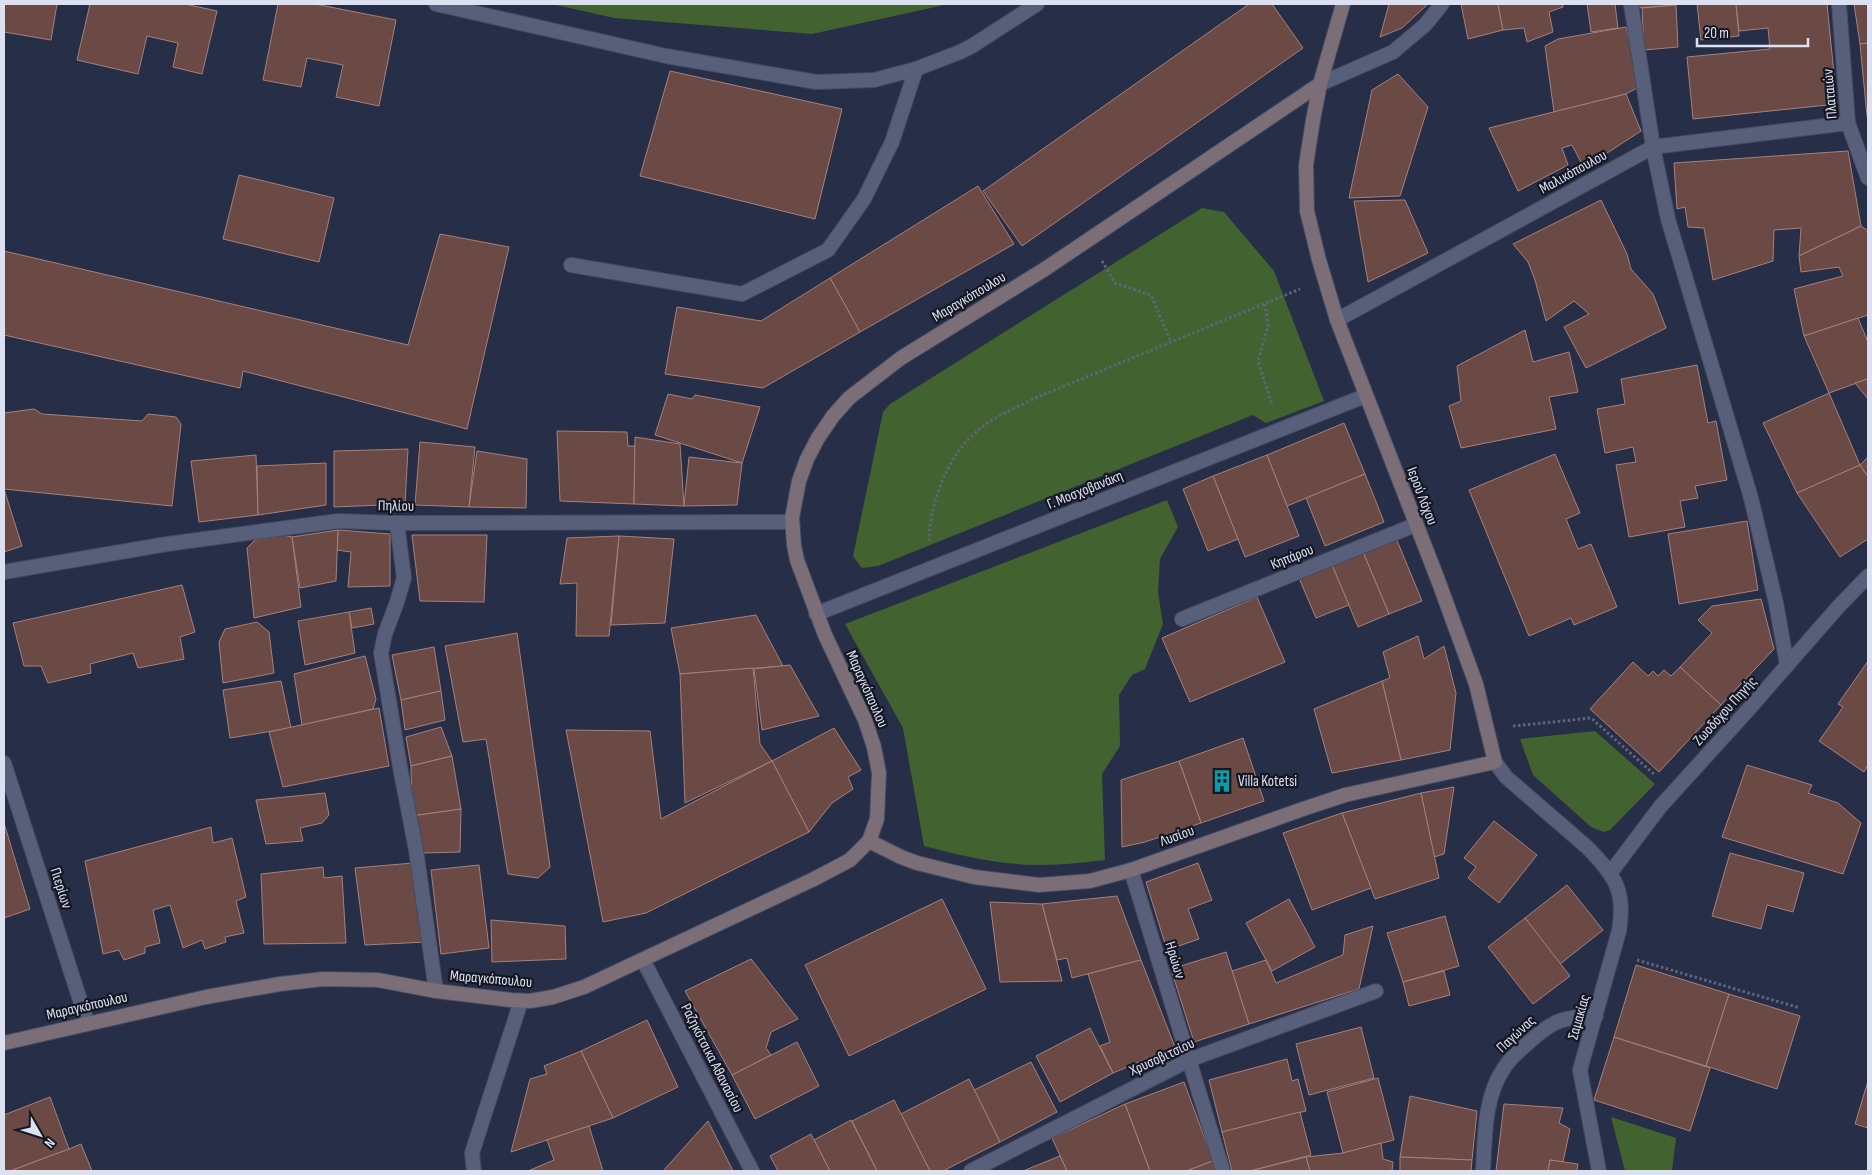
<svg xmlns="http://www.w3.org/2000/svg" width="1872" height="1175" font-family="'Sofia Sans Condensed',sans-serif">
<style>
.green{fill:#42622f}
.building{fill:#6b4944;stroke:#a6817b}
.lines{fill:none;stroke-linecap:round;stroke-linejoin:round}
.service-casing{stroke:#454a60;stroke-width:16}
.minor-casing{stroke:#454a60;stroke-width:16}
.secondary-casing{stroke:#454a60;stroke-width:16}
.path{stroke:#5f657b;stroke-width:3;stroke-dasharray:2.5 2.5;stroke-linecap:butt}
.service{stroke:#575f7b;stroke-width:14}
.minor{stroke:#575f7b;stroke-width:14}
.secondary{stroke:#7b6e76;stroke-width:14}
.labels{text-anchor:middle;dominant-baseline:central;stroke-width:4.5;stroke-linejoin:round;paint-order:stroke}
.street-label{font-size:15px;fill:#dce1f1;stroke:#141722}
.poi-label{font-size:15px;fill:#dce1f1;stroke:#141722;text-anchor:start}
</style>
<rect width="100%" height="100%" fill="#272e47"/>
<g class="green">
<path d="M552,4h397l-137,30 -198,-16z"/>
<path d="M1202,208l22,4 50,59 50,130 -58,22 -13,-8 -375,151 -16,2 -9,-12 30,-144 7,-8z"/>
<path d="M1167,500l11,27 -18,32 -2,33 5,32 -18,45 -13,6 -13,20 1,51 -18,28 3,86c-23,3 -47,5 -70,5 -38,-1 -74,-9 -111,-19l-21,-118 -58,-104z"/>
<path d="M1595,731l60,53 -45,46 -6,2 -13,-5 -58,-52 -13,-36z"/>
<path d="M1611,1117l65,21 -4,33h-47z"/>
</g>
<g class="building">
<path d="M4,4h53l-6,36 -47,-8z"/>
<path d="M90,4h95l32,7 -15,63 -29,-7 5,-24 -31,-7 -9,38 -61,-14z"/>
<path d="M278,4h37l81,16 -17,86 -43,-9 7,-32 -36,-7 -6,29 -38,-7z"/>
<path d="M1249,4h23l31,44 -281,198 -39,-55z"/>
<path d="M1389,4h39l-26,24 -22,9z"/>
<path d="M1461,4h37l5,26 -35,9z"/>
<path d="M1498,4h64l1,3 -14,5 4,20 -26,10 -3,-14 -21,2z"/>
<path d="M1587,4h28l3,24 -27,4z"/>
<path d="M1637,4h39v1l-39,3z"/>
<path d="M1697,4h39l3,32 -38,4z"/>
<path d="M1736,4h91l10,100 -144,15 -6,-62 83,-8 -2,-21 -29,3z"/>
<path d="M1854,4h14v39l-8,1z"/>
<path d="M1676,5l2,42 -34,3 -2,-42z"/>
<path d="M1626,27l15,59 -15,8 -72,18 -9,-66 13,-7z"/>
<path d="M1868,43v73h-1l-7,-72z"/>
<path d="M670,71l172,38 -27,110 -175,-43z"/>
<path d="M1398,74l30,33 -28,89 -51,2 23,-108z"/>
<path d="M1626,94l15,37 -57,37 -12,-23 -10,3 6,17 -50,26 -29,-63z"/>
<path d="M1848,151l13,75 -62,30 2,-28 -27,2 -1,31 -60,19 -9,-52 -16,-1 -3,-20 -8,2 -3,-46z"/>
<path d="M239,175l95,23 -15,64 -96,-23z"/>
<path d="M978,186l36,58 -154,88 -30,-54z"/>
<path d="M1405,200l23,53 -60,29 -14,-81z"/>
<path d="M1601,200l26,54 4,15 22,25 13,34 -80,40 -22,-41 25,-13 -15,-13 -28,20 -11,-41 -7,-18 -15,-18z"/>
<path d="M1861,226l7,5v84l-64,21 -10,-47 49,-13 -4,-9 -38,5 -2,-16z"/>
<path d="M440,234l69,13 -42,182 -224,-58 -3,17 -236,-53v-84l404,94z"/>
<path d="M830,278l30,54 -97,56 -98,-14 12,-67 84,14z"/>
<path d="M1858,318l10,24v37l-39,14 -25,-57z"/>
<path d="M1525,330l8,32 36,-10 9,40 -29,5 7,32 -95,19 -12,-42 12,-5 -4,-35z"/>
<path d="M1697,365l11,58 8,-2 11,59 -32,6 3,12 -18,3 5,26 -56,10 -13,-72 20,-3 -3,-15 -28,6 -8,-44 28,-5 -4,-25z"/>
<path d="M1868,379v20l-13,-16z"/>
<path d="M1829,393l31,72 -63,28 -34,-70z"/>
<path d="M668,394l24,5 3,-4 65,12 -18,56 -87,-28z"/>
<path d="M34,409l8,5 100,7 6,-7 28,3 5,7 -9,82 -168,-17v-76z"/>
<path d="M1344,423l21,51 -78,32 -20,-51z"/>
<path d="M557,431l70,1 1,14h7l-1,58 -74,-3z"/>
<path d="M635,437l45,7 4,62 -50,-2z"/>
<path d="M420,442l55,5 -6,60 -54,-2z"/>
<path d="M408,449l-3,55 -71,3v-56z"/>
<path d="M477,451l50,8 -1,49 -57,-1z"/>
<path d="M1555,454l25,59 -14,6 12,30 13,-5 26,63 -43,18 -3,-7 -42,18 -60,-146z"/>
<path d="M256,455l2,60 -59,7 -8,-61z"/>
<path d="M1267,455l32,81 -54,21 -32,-81z"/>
<path d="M689,457l53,6 -5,42 -53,1z"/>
<path d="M1868,457v20l-8,-12z"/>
<path d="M326,463v42l-68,10 -1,-49z"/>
<path d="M1860,465l8,12v62l-28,18 -43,-64z"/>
<path d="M1365,474l19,48 -59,24 -19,-48z"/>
<path d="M1213,476l25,63 -30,12 -25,-62z"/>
<path d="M4,489l18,57 -18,6z"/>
<path d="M1747,521l11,69 -79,14 -11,-70z"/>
<path d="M338,530l52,4v52l-42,1 3,-35 -14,-2z"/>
<path d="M338,530l-2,51 -36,7 -8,-51z"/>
<path d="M283,535l9,2 9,70 -47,11 -7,-70 8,-8z"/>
<path d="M412,535h75l-3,67 -64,-1z"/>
<path d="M619,536l55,3 -9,84 -54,2z"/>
<path d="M619,536l-10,100h-33l1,-53 -17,1 7,-46z"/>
<path d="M1396,538l26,63 -33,13 -26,-62z"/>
<path d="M1363,552l26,62 -31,13 -26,-62z"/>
<path d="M1332,565l17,40 -33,13 -17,-40z"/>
<path d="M182,585l13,47 -15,5 4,22 -46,9 -5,-15 -43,11 1,9 -43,10 -7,-17h-17l-11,-43z"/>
<path d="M1257,597l28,65 -95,40 -28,-64z"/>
<path d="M1761,599l13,50 -53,56 -41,-38 32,-34 -14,-13 14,-14z"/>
<path d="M371,608l3,16 -22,4 -3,-16z"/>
<path d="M349,612l6,41 -50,12 -7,-44z"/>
<path d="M756,615l27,51 -103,8 -9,-46z"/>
<path d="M257,622l12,10 5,41 -51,10 -4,-41 6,-13z"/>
<path d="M517,633l33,234 -12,11 -30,-4 -22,-135 -23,3 -18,-96z"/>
<path d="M1418,636l6,23 20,-13 12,47 -6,57 -49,10 -19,-79 8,-3 -7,-26z"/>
<path d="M434,647l7,44 -40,9 -9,-45z"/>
<path d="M365,656l11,43 -3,10 -71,16 -8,-51z"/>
<path d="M1868,661v104l-4,7 -45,-31 24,-34 -5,-3z"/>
<path d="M1633,662l15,14 5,-5 5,5 6,-6 7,6 9,-9 41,38 -62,67 -69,-63z"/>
<path d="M790,665l29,51 -57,14 -8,-61z"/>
<path d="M753,668l7,76 12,17 -87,42 -5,-129z"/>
<path d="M281,681l10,47 -61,10 -7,-48z"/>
<path d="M1382,681l19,79 -69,13 -18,-64z"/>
<path d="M441,691l4,29 -40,10 -4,-30z"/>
<path d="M379,708l10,58 -106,21 -14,-55z"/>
<path d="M441,727l11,29 -41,10 -5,-29z"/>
<path d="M834,728l27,42 -13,7 5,12 -21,14 -23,29 -37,-71z"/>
<path d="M566,730l84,1 11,88 111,-58 37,71 -163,81 -43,9z"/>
<path d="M1243,738l21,63 -63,22 -22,-62z"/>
<path d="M452,756l9,53 -49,7 -1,-50z"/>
<path d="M1179,761l22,62 -56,19 -23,5 -1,-67z"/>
<path d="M1747,765l65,20 -4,8 30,10 23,20 -18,51 -121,-37z"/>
<path d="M1454,787l-10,67 -10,3 -13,-64z"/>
<path d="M325,793l4,22 -7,8 -22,5 3,13 -37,3 -10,-44z"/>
<path d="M1421,793l18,85 -64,21 -33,-86z"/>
<path d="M461,809l-1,43 -36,1 -12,-37z"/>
<path d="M1342,813l29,75 -59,22 -29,-77z"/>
<path d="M1494,821l43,34 -38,48 -31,-25 8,-11 -12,-9z"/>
<path d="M4,823l26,86 -26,9z"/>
<path d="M211,827l2,16 19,-5 14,59 -10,4 8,32 -19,4 1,5 -21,7 -3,-9 -19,8 -13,-43 -17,5 7,33 -15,4v6l-21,7 -5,-10 -16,4 -18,-93z"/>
<path d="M1730,853l74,20 -11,39 -26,-7 -6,24 -49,-13z"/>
<path d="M413,863l13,79 -61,3 -10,-77z"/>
<path d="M1198,863l14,37 -24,9 11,30 -32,11 -21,-68z"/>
<path d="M479,865l10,83 -48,6 -10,-84z"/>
<path d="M323,867l1,11 18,-2 4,67 -82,1 -3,-70z"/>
<path d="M1567,885l36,45 -43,34 -35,-46z"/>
<path d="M1117,896l24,64 -69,18 -5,-20 -10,2 -15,-56z"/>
<path d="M942,899l44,90 -137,67 -44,-91z"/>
<path d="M1289,899l26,48 -43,24 -26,-48z"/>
<path d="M990,902l52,2 20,77 -62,1z"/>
<path d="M1445,916l14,50 -56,16 -16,-49z"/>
<path d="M1525,918l45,58 -37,28 -45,-57z"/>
<path d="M491,920l74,6 1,33 -74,3z"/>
<path d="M1373,926l-14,63 -110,35 -17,-53 34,-11 10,23 67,-28 2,-20z"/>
<path d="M1226,952l23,72 -55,18 -23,-73z"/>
<path d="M751,959l47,60 -27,13 -5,16 5,7 -39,20 -47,-84z"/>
<path d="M1141,960l34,87 -62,26 -13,-27 10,-4 -22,-68z"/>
<path d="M1636,965l93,29 -23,72 -92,-29z"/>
<path d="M1444,971l6,24 -41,11 -6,-24z"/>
<path d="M1729,994l71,22 -23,73 -71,-23z"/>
<path d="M647,1020l31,67 -65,31 -32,-67z"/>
<path d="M1361,1027l13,51 -65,17 -13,-51z"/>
<path d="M1090,1028l23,45 -53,29 -24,-46z"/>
<path d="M1614,1037l96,31 -20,63 -96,-31z"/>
<path d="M797,1042l22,44 -64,33 -23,-44z"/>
<path d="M581,1051l32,67 -102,34 19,-73 17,-5 -3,-8z"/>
<path d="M1287,1059l5,22 6,-2 8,32 -84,21 -13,-52z"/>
<path d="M1031,1062l26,50 -57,30 -26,-52z"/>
<path d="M1378,1078l16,62 -51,13 -16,-61z"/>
<path d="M969,1079l31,63 -57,29h-13l-29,-57z"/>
<path d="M1868,1081v47l-13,-4z"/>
<path d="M1184,1082l29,79 -27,10h-36l-25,-67z"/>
<path d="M1410,1096l67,15 -5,49 -72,-3z"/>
<path d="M50,1097l19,52 -59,22h-6v-56z"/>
<path d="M894,1100l36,71h-53l-25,-50z"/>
<path d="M1125,1104l25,67h-83l-15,-33z"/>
<path d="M1504,1104l59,4 -4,15 11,6 -7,33 -13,-2 -2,11h-52z"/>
<path d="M1300,1112l11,43 -61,16h-18l-10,-39z"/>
<path d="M851,1120l26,51h-47l-16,-31z"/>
<path d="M708,1121l25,50h-70z"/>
<path d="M589,1126l14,45h-75l26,-11 -7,-20z"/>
<path d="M811,1134l19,37h-52l-8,-15z"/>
<path d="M1381,1143l2,16 10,3 -1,9h-82l-4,-14 37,-4z"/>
<path d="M81,1144l11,27h-82l59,-22z"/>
<path d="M1060,1156l7,15h-44z"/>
<path d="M1306,1157l4,14h-60z"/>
<path d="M1400,1157l72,3 -1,11h-71z"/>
<path d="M1550,1160l28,4 -1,7h-29z"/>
<path d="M1213,1161l2,10h-29z"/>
</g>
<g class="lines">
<defs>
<g id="service">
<path d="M436,4l230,52 150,26 58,-2 42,-11 44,-17 12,-6 65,-42"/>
<path d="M571,265l171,29 86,-44 36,-51 28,-57 24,-73"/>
</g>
<g id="minor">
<path d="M1631,4l22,143 15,72 83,279 25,105 11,62"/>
<path d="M1839,4l9,119 20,55"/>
<path d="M1320,84l73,-32 32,-27 17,-21"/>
<path d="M1337,320l316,-173 195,-24"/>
<path d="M397,523l7,55 -7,24 -12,32 -4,19 19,114 16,83 20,141"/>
<path d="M4,572l163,-28 171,-23 59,2 395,-1"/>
<path d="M816,614l549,-218"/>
<path d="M1182,619l233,-94"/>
<path d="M1495,762l11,15 82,71c27,28 38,43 31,83l-39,139 19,101"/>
<path d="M4,763l83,259"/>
<path d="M1131,870l92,301"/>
<path d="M1611,872l49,-65 88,-97 91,-104 29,-30"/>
<path d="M643,960l109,211"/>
<path d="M474,1171l-2,-18 49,-152"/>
<path d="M971,1171l218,-111 187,-69"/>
<path d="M1483,1171c2,-34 1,-74 21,-103 6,-10 15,-17 24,-25 25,-23 35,-26 68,-27"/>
</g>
<g id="secondary">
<path d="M869,841l32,16 16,6 57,14 65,8 51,-4 41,-11 172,-61 42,-14 150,-33 -19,-78 -38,-104 -101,-260 -18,-60 -12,-49 -1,-46 7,-45 7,-36 23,-80"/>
<path d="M4,1043l202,-46 74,-13 43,-5 55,1 58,11 75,9 19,1 23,-4 31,-10 230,-108 36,-19 19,-19 8,-22 2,-46 -5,-26 -9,-27 -40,-85 -28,-75 -3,-15 -2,-27 7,-37 8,-22 11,-21 15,-22 16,-18 52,-40 144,-89 275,-185"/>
</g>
</defs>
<use href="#service" class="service-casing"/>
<use href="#minor" class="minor-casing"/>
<use href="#secondary" class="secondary-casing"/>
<g class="path">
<path d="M1102,261l13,22 36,12 20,47"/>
<path d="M1265,304l3,22 -10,35 14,43"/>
<path d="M929,541c1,-37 17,-82 45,-107 16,-16 45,-28 66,-38l260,-107"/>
<path d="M1513,726l78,-8 64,57"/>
<path d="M1637,960l163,48"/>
</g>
<use href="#service" class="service"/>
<use href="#minor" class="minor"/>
<use href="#secondary" class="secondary"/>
</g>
<defs>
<symbol id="building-bare" viewBox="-9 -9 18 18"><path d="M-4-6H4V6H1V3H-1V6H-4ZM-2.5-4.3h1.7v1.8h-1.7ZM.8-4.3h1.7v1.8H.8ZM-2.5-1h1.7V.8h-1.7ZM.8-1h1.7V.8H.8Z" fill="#0f9aa8" stroke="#141722" stroke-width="2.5" paint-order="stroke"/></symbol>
</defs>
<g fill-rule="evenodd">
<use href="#building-bare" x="1206" y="765" width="32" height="32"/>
</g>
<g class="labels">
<g class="street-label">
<text transform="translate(1830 94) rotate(-95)">Πλαταιών</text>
<text transform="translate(1573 172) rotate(-29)">Μαλικόπουλου</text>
<text transform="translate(969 297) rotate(-31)">Μαραγκόπουλου</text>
<text transform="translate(1085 490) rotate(-22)">Γ. Μοσχοβανάκη</text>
<text transform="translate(1422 496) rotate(69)">Ιερού Λόχου</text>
<text transform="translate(396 506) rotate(1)">Πηλίου</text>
<text transform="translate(1292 557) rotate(-22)">Κηπάρου</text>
<text transform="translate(867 689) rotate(66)">Μαραγκόπουλου</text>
<text transform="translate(1725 711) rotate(-48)">Ζωοδόχου Πηγής</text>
<text transform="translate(1177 836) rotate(-20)">Λυσίου</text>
<text transform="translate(61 888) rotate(72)">Πιερίων</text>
<text transform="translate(1175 960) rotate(73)">Ηρώων</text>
<text transform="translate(491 979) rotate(5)">Μαραγκόπουλου</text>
<text transform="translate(87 1006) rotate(-13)">Μαραγκόπουλου</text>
<text transform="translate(1579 1017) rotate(-74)">Σαμακίας</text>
<text transform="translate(1516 1034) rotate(-43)">Παγώνας</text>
<text transform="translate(1162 1057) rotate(-25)">Χρυσοβιτσίου</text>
<text transform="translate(712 1058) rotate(63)">Ραζηκότσικα Αθανασίου</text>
</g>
<g class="poi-label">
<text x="1238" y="781">Villa Kotetsi</text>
</g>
</g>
<rect width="1872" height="1175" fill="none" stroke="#dce1f1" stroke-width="10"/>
<g transform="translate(40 1135) rotate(129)" stroke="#141722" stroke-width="4" paint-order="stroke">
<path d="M0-4L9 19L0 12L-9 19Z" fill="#dce1f1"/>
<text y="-8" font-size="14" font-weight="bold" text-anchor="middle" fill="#dce1f1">N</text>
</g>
<path d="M1697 38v8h111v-8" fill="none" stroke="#dce1f1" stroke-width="2.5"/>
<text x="1704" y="38" font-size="15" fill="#dce1f1" stroke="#141722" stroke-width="4" paint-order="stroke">20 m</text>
</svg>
